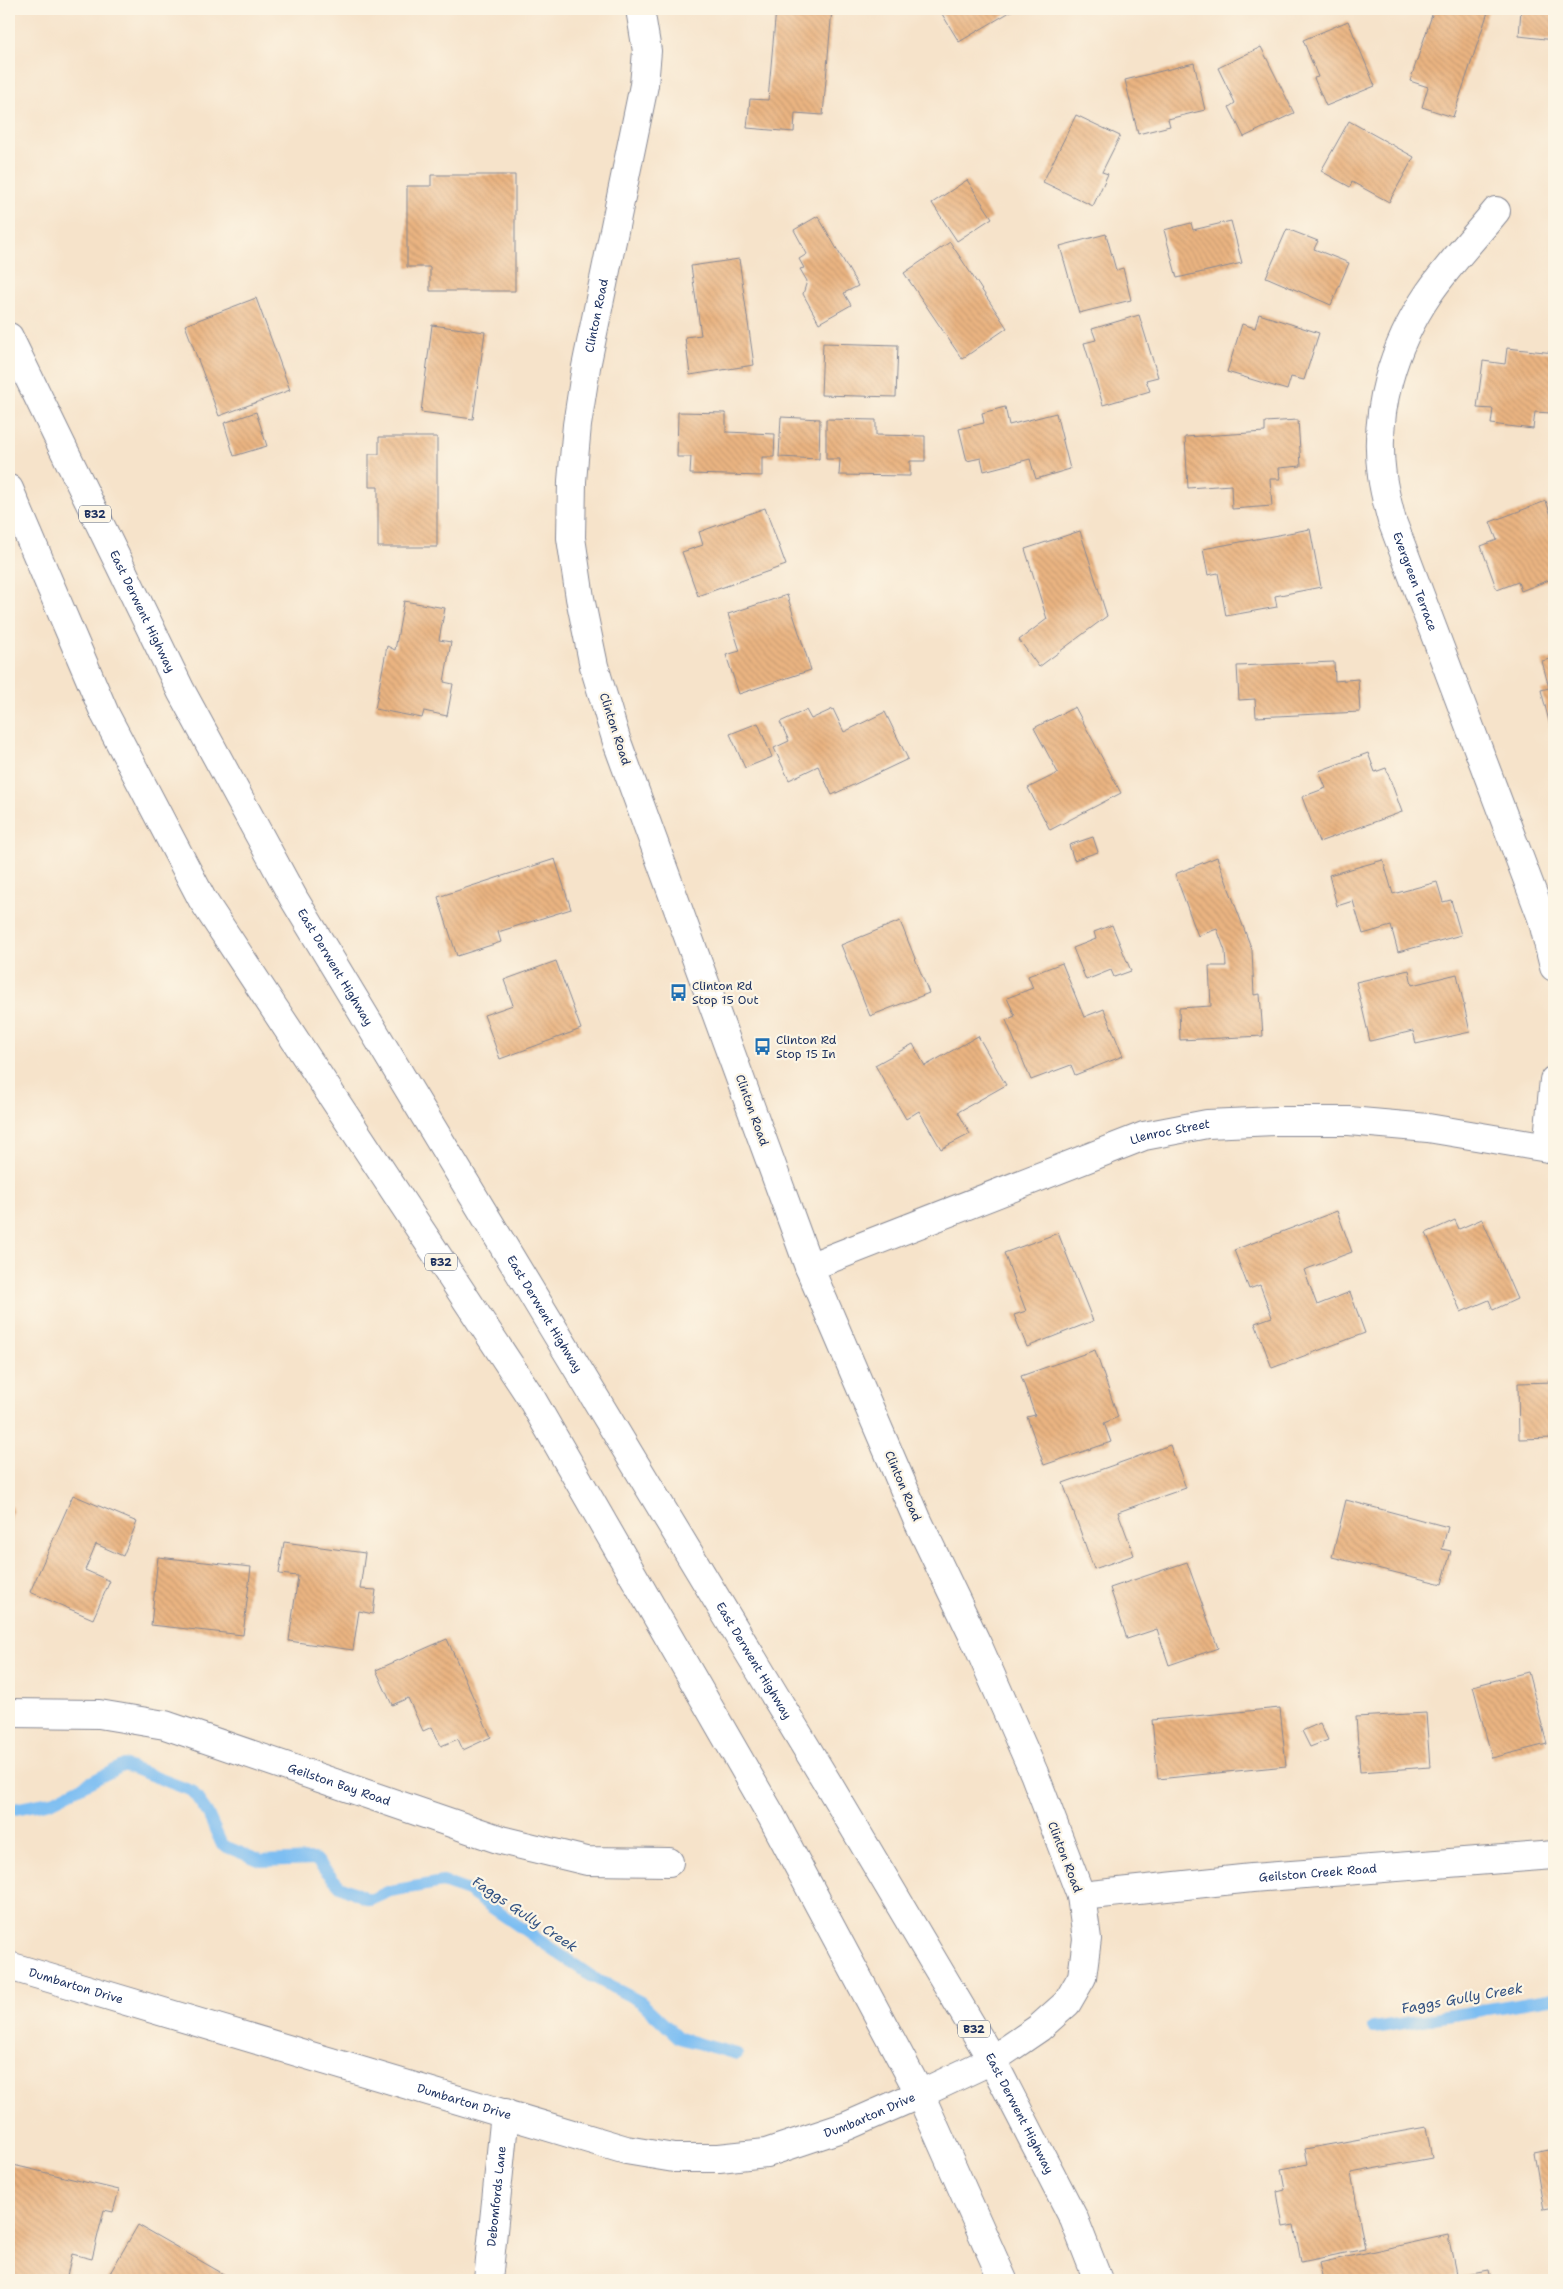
<svg xmlns="http://www.w3.org/2000/svg" width="1563" height="2289" font-family="'Shantell Sans',sans-serif">
<style>
.lines{fill:none;stroke-linecap:round;stroke-linejoin:round}
.stream{stroke:#7dbef2;stroke-width:12}
.building{fill:url(#building-back-hatch)}
.minor-casing{stroke:#888994;stroke-width:30}
.major-casing{stroke:#888994;stroke-width:30}
.minor{stroke:#fff;stroke-width:28}
.major{stroke:#fff;stroke-width:28}
.labels{text-anchor:middle;dominant-baseline:central;stroke-width:4.5;stroke-linejoin:round;paint-order:stroke}
.shield{fill:#fcf5e5;stroke:#5e6a86;stroke-width:1}
.shield-label{font-size:11px;font-weight:bold;fill:#1b2f5e}
.street-label{font-size:12px;fill:#1b2f5e;stroke:#fcf5e5}
.poi-label{font-size:12px;fill:#1b2f5e;stroke:#fcf5e5;text-anchor:start}
.water-label{font-size:14px;font-style:italic;fill:#345383;stroke:#fcf5e5}
</style>
<defs>
<pattern id="building-back-hatch" width="6" height="6" patternUnits="userSpaceOnUse" patternTransform="scale(1.25)"><rect width="6" height="6" fill="#eab481"/><path d="M-1 5l2 2M0 0l6 6M5-1l2 2" fill="none" stroke="#c89b72"/></pattern>
</defs>
<rect width="100%" height="100%" fill="#fcf5e5"/>
<filter id="ink" filterUnits="userSpaceOnUse"><feTurbulence type="fractalNoise" baseFrequency=".02" numOctaves="2"/><feDisplacementMap in="SourceGraphic" scale="10" xChannelSelector="R" yChannelSelector="G"/><feConvolveMatrix kernelMatrix="1 2 1 2 8 2 1 2 1" color-interpolation-filters="sRGB"/></filter>
<filter id="wash" filterUnits="userSpaceOnUse"><feTurbulence type="fractalNoise" baseFrequency=".0096" numOctaves="4" result="noise"/><feDisplacementMap in="SourceGraphic" scale="20" xChannelSelector="R" yChannelSelector="G"/><feGaussianBlur stdDeviation="1.12" result="paint"/><feColorMatrix in="noise" values="0 0 0 0 0 0 0 0 0 0 0 0 0 0 0 0 0 1.4 0 .05"/><feComposite in="paint" operator="in"/></filter>
<g filter="url(#wash)">
<rect width="100%" height="100%" fill="#f6e3ca"/>
<g class="lines">
<g class="stream">
<path d="M9,1810l42,-8 73,-37 68,26 15,21 15,33 39,16 54,-2 25,27 30,14 20,-9 53,-9 25,9 123,85 50,26 38,36 58,16"/>
<path d="M1374,2028l180,-30"/>
</g>
</g>
<g id="blocks">
<g class="building">
<path d="M776,9h56l-9,106 -28,-2 -1,19 -47,-4 3,-29 18,1z"/>
<path d="M939,9h76l-56,33z"/>
<path d="M1434,9h55l-36,108 -31,-10 6,-20 -18,-6z"/>
<path d="M1521,9h33v31l-35,-4z"/>
<path d="M1348,21l27,65 -49,20 -12,-28 4,-1 -15,-37z"/>
<path d="M1261,47l33,66 -50,24 -15,-30 6,-4 -17,-35z"/>
<path d="M1194,63l11,47 -37,9 2,7 -32,8 -13,-54z"/>
<path d="M1076,115l44,21 -18,36 6,2 -15,32 -50,-24z"/>
<path d="M1349,121l65,36 -25,45 -37,-20 -2,5 -29,-16z"/>
<path d="M431,175h84v116h-85v-24h-23v-81h24z"/>
<path d="M967,180l25,38 -35,23 -25,-38z"/>
<path d="M818,216l40,70 -14,7 7,12 -32,18 -16,-29 4,-13 -7,-12 4,-1 -5,-9 8,-5 -13,-24z"/>
<path d="M1231,221l11,42 -65,15 -13,-48 27,-7 2,7z"/>
<path d="M1287,229l31,12 -4,8 35,14 -18,42 -65,-28z"/>
<path d="M1106,234l10,36 7,-2 8,32 -52,13 -19,-67z"/>
<path d="M950,242l57,86 -45,31 -58,-86z"/>
<path d="M739,259l15,106 -64,10 -5,-38 16,-2 -10,-69z"/>
<path d="M256,298l34,92 -71,26 -34,-91z"/>
<path d="M1259,314l60,19 -15,47 -13,-3 -4,13 -60,-18 15,-48 13,4z"/>
<path d="M1139,315l19,62 -12,3 4,11 -47,14 -19,-62 12,-3 -4,-11z"/>
<path d="M432,325l53,7 -12,87 -52,-7z"/>
<path d="M823,343l75,2 -2,52 -75,-2z"/>
<path d="M1507,348l47,5v37l-3,23 -16,-1 -2,17 -42,-5 2,-15 -16,-1 6,-47 22,3z"/>
<path d="M1005,407l4,18 47,-12 14,56 -34,10 -6,-20 -46,12 -3,-13 -14,3 -8,-32 25,-6 -2,-10z"/>
<path d="M256,412l11,34 -33,10 -10,-33z"/>
<path d="M678,412l48,1v19l49,2 -1,23h-12v19l-72,-2 1,-17h-14z"/>
<path d="M781,417l39,2 -1,40 -40,-2z"/>
<path d="M826,419l50,1v15l49,1v25h-15v15l-71,-1 1,-16h-14z"/>
<path d="M1298,420l3,46 -22,2 1,11h-10l2,27 -40,3 -1,-24 -43,3 -3,-51 80,-5v-10z"/>
<path d="M379,437h58v110h-59v-60h-9v-33h10z"/>
<path d="M1546,501l8,23v38l-3,1 3,15 -33,13 -3,-9 -21,8 -16,-44 16,-6 -7,-18z"/>
<path d="M765,508l21,57 -88,31 -16,-44 21,-7 -4,-13z"/>
<path d="M1310,529l11,58 -46,9 2,11 -51,9 -8,-43 -10,2 -5,-26z"/>
<path d="M1080,531l27,85 -68,51 -20,-27 28,-21 -22,-70z"/>
<path d="M787,595l24,75 -72,24 -13,-39 14,-4 -12,-37z"/>
<path d="M404,601l41,7 -6,32 12,2 -7,40 9,2 -6,32 -23,-5 -2,7 -47,-9 12,-63 8,4z"/>
<path d="M1554,658v70l-3,1 -10,-39 8,-2 -7,-27z"/>
<path d="M1334,662l1,19 23,-2 2,33 -104,5 -1,-18 -16,1 -2,-34z"/>
<path d="M1075,707l46,86 -71,37 -22,-42 30,-15 -24,-45z"/>
<path d="M833,709l11,23 41,-20 23,47 -76,36 -14,-29 -29,14 -15,-32 15,-7 -9,-19 26,-12 5,9z"/>
<path d="M758,723l14,34 -27,11 -15,-34z"/>
<path d="M1368,753l7,19 11,-4 16,44 -83,30 -17,-45 24,-9 -7,-17z"/>
<path d="M1093,837l5,15 -24,8 -5,-15z"/>
<path d="M1217,857l35,93 2,45 6,-1 3,42 -83,4 -1,-32 32,-2 -2,-40h17l-1,-15 -8,-22 -19,7 -23,-62z"/>
<path d="M555,859l16,50 -73,23 3,10 -44,14 -19,-59z"/>
<path d="M1383,860l10,34 44,-12 6,20 8,-2 10,35 -63,17 -7,-26 -28,8 -10,-33 -16,5 -8,-31z"/>
<path d="M900,921l29,72 -59,23 -29,-71z"/>
<path d="M1112,925l19,46 -17,6 -3,-7 -25,10 -13,-32 23,-9 -2,-7z"/>
<path d="M556,961l25,68 -81,30 -16,-44 29,-10 -9,-25z"/>
<path d="M1062,963l22,54 20,-8 19,47 -48,19 -4,-10 -40,15 -25,-60 9,-4 -8,-18 26,-10 -5,-12z"/>
<path d="M1409,970l3,15 45,-11 13,58 -54,12 -3,-13 -43,10 -14,-59z"/>
<path d="M978,1036l28,49 -48,27 12,22 -29,15 -22,-38 -13,8 -31,-54 38,-21 12,22z"/>
<path d="M1337,1211l15,41 -48,18 13,35 33,-13 15,41 -93,35 -17,-45 17,-6 -12,-32 -11,4 -15,-39z"/>
<path d="M1482,1219l35,80 -24,11 -4,-10 -28,12 -35,-79 29,-13 4,9z"/>
<path d="M1058,1233l35,88 -66,26 -13,-32 12,-4 -22,-58z"/>
<path d="M1095,1350l23,67 -14,6 7,19 -67,23 -17,-48 8,-2 -14,-39z"/>
<path d="M1554,1382v56l-35,1 -1,-56z"/>
<path d="M1170,1445l16,43 -68,24 16,43 -40,14 -31,-86z"/>
<path d="M73,1495l64,27 -14,34 -27,-12 -11,26 25,11 -17,38 -63,-27z"/>
<path d="M1346,1500l102,27 -6,22 9,2 -9,33 -110,-27z"/>
<path d="M9,1506l4,1 -3,17h-1z"/>
<path d="M284,1542l81,11 -5,36 16,1 -3,24 -14,-3 -6,39 -64,-9 9,-65 -19,-2z"/>
<path d="M158,1557l93,10 -8,68 -92,-10z"/>
<path d="M1187,1562l31,86 -49,17 -12,-36 -30,10 -17,-51z"/>
<path d="M447,1639l44,98 -28,13 -5,-11 -17,7 -9,-19 -9,4 -15,-33 -16,7 -16,-35z"/>
<path d="M1528,1672l19,72 -55,14 -19,-72z"/>
<path d="M1280,1708l6,58 -128,13 -6,-59z"/>
<path d="M1426,1713l4,54 -70,5 -4,-55z"/>
<path d="M1320,1723l8,17 -18,7 -8,-16z"/>
<path d="M1426,2127l6,31 -81,15 14,76 -64,13 -7,-37 -11,2 -6,-35 8,-2 -4,-21 27,-5 -3,-15z"/>
<path d="M1554,2149v59l-10,2 -10,-57z"/>
<path d="M9,2164l110,26 -6,22 -9,-2 -12,49 -20,-5 -6,26 -57,-1z"/>
<path d="M138,2225l96,55h-128z"/>
<path d="M1448,2235l8,39 -31,6h-102l-4,-17z"/>
<path d="M1488,2271l2,9h-34l-1,-3z"/>
</g>
</g>
</g>
<g filter="url(#ink)">
<use href="#blocks" fill-opacity="0" stroke="#888994" stroke-width="1"/>
<g class="lines">
<defs>
<g id="minor">
<path id="s1" d="M1496,211c-22,27 -47,53 -67,82 -36,53 -56,118 -47,183 2,15 6,30 10,45l150,397 12,49"/>
<path d="M1547,1147l7,-67"/>
<path id="s2" d="M809,1267l335,-131 63,-12 68,-3h74l79,7 126,21"/>
<path id="s3" d="M9,1713l90,1 66,11 336,115 86,21 82,1"/>
<path id="s4" d="M1081,1896l171,-18 302,-23"/>
<path id="s5" d="M9,1966l617,184 48,8h45l47,-5 81,-27 73,-32 72,-34 47,-32 28,-25 15,-26 5,-38 -6,-43 -47,-123 -55,-125 -62,-129 -108,-252 -192,-525 -23,-76 -14,-68 -9,-60 1,-57 5,-56 9,-58 58,-282 3,-34 -7,-42"/>
<path id="s6" d="M488,2280l17,-167"/>
</g>
<g id="major">
<path id="s7" d="M9,337l172,354 113,208 536,888 162,273 82,159 24,61"/>
<path d="M9,489l96,225 97,185 328,497 241,419 149,279 83,186"/>
</g>
</defs>
<use href="#minor" class="minor-casing"/>
<use href="#major" class="major-casing"/>
<use href="#minor" class="minor"/>
<use href="#major" class="major"/>
</g>
</g>
<defs>
<symbol id="bus-bare" viewBox="-9 -9 18 18"><path d="M-5-6H5V4H4V6H2V4H-2V6H-4V4H-5ZM-3.5-4V0h7V-4ZM-3.5 1.2v1.5H-2V1.2ZM2 1.2v1.5H3.5V1.2Z" fill="#1f6fb2" stroke="#fcf5e5" stroke-width="2.5" paint-order="stroke"/></symbol>
</defs>
<g fill-rule="evenodd">
<use href="#bus-bare" x="666" y="980" width="25" height="25"/>
<use href="#bus-bare" x="750" y="1034" width="25" height="25"/>
</g>
<g class="labels">
<g class="shield">
<rect x="79" y="505.5" width="32" height="17" rx="4"/>
<rect x="425" y="1253.5" width="32" height="17" rx="4"/>
<rect x="958" y="2020.5" width="32" height="17" rx="4"/>
</g>
<g class="shield-label">
<text x="95" y="514">B32</text>
<text x="441" y="1262">B32</text>
<text x="974" y="2029">B32</text>
</g>
<g class="street-label">
<text stroke="none"><textPath href="#s5" startOffset="2914">Clinton Road</textPath></text>
<text stroke="none"><textPath href="#s1" startOffset="410">Evergreen Terrace</textPath></text>
<text stroke="none"><textPath href="#s7" startOffset="305">East Derwent Highway</textPath></text>
<text transform="translate(615 729) rotate(72)">Clinton Road</text>
<text stroke="none"><textPath href="#s7" startOffset="710">East Derwent Highway</textPath></text>
<text transform="translate(752 1110) rotate(70)">Clinton Road</text>
<text stroke="none"><textPath href="#s2" startOffset="386">Llenroc Street</textPath></text>
<text stroke="none"><textPath href="#s7" startOffset="1115">East Derwent Highway</textPath></text>
<text transform="translate(903 1486) rotate(67)">Clinton Road</text>
<text stroke="none"><textPath href="#s7" startOffset="1520">East Derwent Highway</textPath></text>
<text stroke="none"><textPath href="#s3" startOffset="341">Geilston Bay Road</textPath></text>
<text transform="translate(1065 1857) rotate(69)">Clinton Road</text>
<text stroke="none"><textPath href="#s4" startOffset="238">Geilston Creek Road</textPath></text>
<text stroke="none"><textPath href="#s5" startOffset="70">Dumbarton Drive</textPath></text>
<text stroke="none"><textPath href="#s5" startOffset="475">Dumbarton Drive</textPath></text>
<text stroke="none"><textPath href="#s7" startOffset="2045">East Derwent Highway</textPath></text>
<text stroke="none"><textPath href="#s5" startOffset="895">Dumbarton Drive</textPath></text>
<text stroke="none"><textPath href="#s6" startOffset="84">Debomfords Lane</textPath></text>
</g>
<g class="poi-label">
<text x="692" y="986">Clinton Rd<tspan x="692" dy="14">Stop 15 Out</tspan></text>
<text x="776" y="1040">Clinton Rd<tspan x="776" dy="14">Stop 15 In</tspan></text>
</g>
<g class="water-label">
<text transform="translate(525 1914) rotate(34)">Faggs Gully Creek</text>
<text transform="translate(1462 1998) rotate(-10)">Faggs Gully Creek</text>
</g>
</g>
<rect width="1563" height="2289" fill="none" stroke="#fcf5e5" stroke-width="30"/>
</svg>
